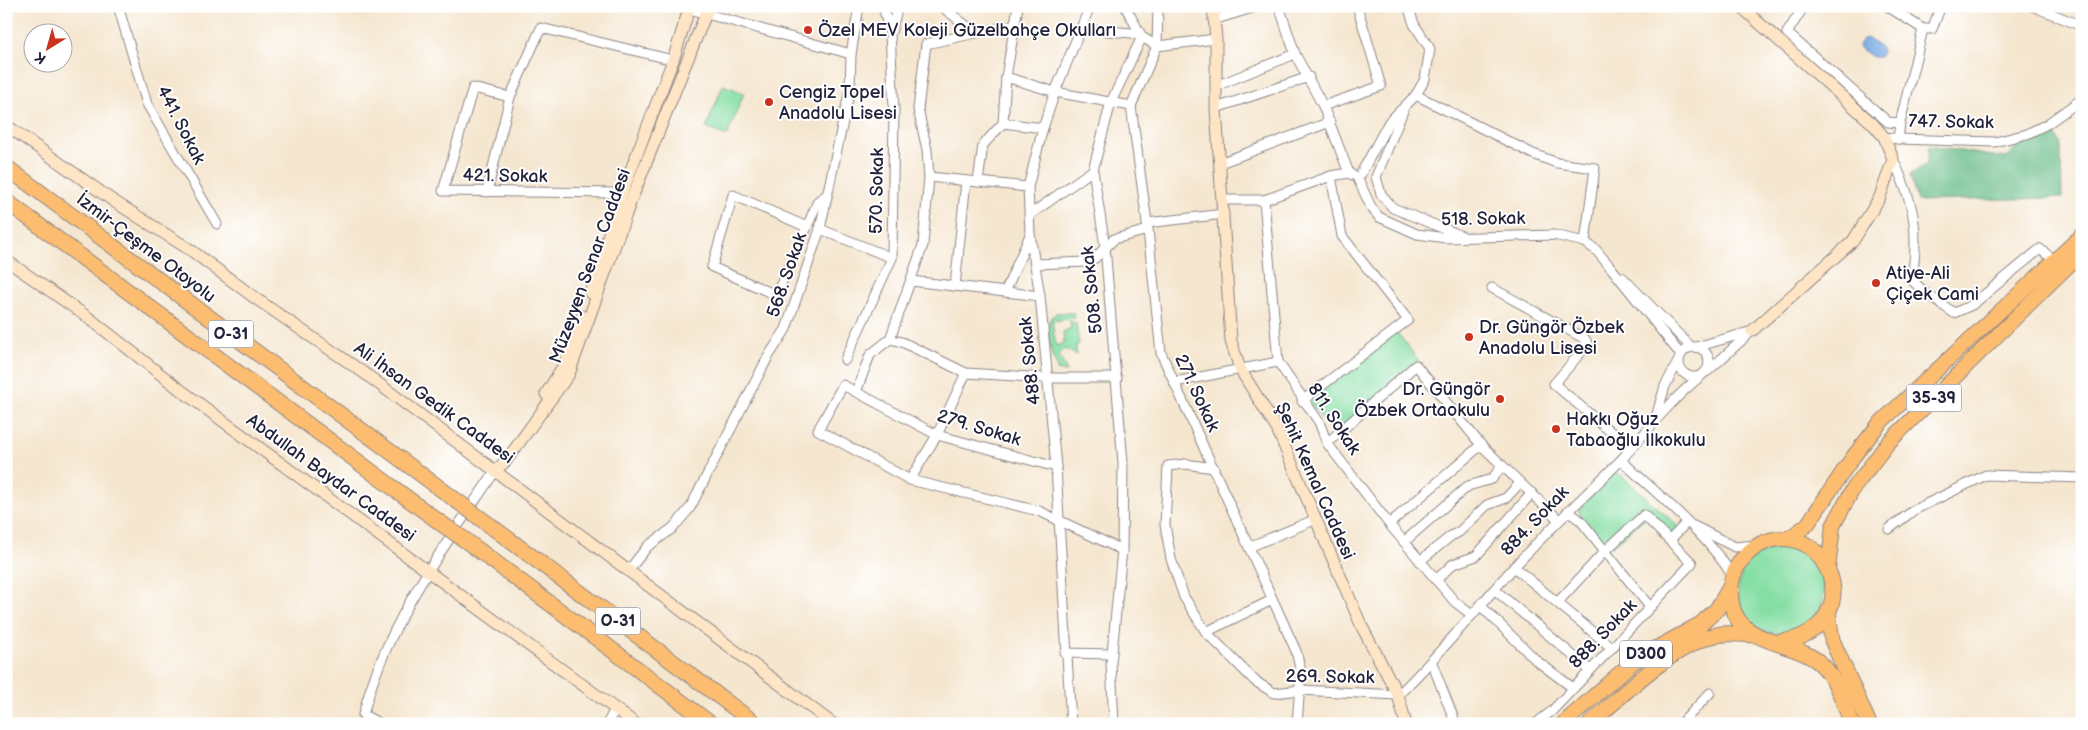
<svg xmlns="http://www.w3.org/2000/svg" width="2088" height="730" font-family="'Balsamiq Sans',sans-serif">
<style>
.green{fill:#85dea4;stroke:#548070}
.forest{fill:#6cbd8a;stroke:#477062}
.water{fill:#77aae3;stroke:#4c668f}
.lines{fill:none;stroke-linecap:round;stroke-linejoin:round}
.street-casing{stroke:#8c8485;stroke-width:11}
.secondary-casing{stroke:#8c8485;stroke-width:13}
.primary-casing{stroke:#8c8485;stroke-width:16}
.highway-casing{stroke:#8c8485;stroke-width:17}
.street{stroke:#fff;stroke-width:9}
.secondary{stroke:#fee5c5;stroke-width:11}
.primary{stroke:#fcbd6f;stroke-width:14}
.highway{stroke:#fcbd6f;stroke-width:15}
.highway-bridge-casing{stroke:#8c8485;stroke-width:17;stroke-linecap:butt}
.highway-bridge{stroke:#fcbd6f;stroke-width:15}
.poi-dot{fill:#c8321e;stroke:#fff;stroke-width:2}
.labels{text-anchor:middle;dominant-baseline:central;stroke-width:4;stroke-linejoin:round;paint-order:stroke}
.shield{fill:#fff;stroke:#646476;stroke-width:1}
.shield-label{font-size:16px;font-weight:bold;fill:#22223b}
.poi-label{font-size:18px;fill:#22223b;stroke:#fff;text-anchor:start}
.street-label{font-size:18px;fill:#22223b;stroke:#fff}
</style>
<rect width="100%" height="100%" fill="#fff"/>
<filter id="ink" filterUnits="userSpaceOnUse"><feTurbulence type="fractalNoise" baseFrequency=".02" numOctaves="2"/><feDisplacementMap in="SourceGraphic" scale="10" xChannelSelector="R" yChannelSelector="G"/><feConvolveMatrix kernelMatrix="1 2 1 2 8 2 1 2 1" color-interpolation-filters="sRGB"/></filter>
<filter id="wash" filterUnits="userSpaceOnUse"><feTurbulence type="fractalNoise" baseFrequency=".0096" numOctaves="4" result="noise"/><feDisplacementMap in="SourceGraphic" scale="20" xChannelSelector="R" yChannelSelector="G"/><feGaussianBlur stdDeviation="1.12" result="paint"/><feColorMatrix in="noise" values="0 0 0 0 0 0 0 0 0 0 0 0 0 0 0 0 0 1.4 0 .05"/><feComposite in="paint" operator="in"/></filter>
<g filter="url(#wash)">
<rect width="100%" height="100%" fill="#f5e6cf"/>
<g class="green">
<path d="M723,85l21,8 -17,43 -21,-8z"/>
<path d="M1056,313h18l1,5 -23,3 4,25 8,-3 -1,-11 8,-4 -1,-7 6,3 3,20 -3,1v10l-11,-6 -6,6 8,17 -10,-2 -1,-7 -4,-6 -5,-34z"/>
<path d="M1396,331l23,30 -86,73 -25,-34z"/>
<path d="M1611,473l10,2 60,54 -9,9 -23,-23 -45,37 -23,-31 -2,-11z"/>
<circle cx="1781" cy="591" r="43"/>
</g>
<path class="forest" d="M2052,132l9,11 1,55 -145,3 -7,-26 17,-12 2,-17 77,12 21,-21z"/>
<path class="water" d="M1867,38l14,10 1,4 -2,5h-7l-15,-10 5,-8z"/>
</g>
<g filter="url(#ink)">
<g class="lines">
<defs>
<g id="street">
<path d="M118,6l29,98 70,120"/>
<path d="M946,6v4l30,23 40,-9"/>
<path d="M1125,6l17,31 15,9 59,-7"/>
<path d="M1158,6l-1,40 -26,60 17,124 13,123 135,298 5,21 -4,52"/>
<path d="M1279,6l16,48 28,52 26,67"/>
<path d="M1804,6l-17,27 101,89 12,1"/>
<path d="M1887,6l36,23"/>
<path d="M2032,6l50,20"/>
<path d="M689,9l162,45"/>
<path d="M1213,20l46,-14"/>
<path d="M1082,29l50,4 10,4 -31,65 -18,68 12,76 18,217 -1,87 -11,113 3,61"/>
<path d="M891,32l7,-26"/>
<path d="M976,33l-50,11 -8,65 9,41 2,27 99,10"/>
<path d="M1006,77l49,15 76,14"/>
<path d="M1216,86l79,-32"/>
<path d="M1416,95l117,59 24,9 38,5 -10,74"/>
<path d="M510,97l-37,-9 -30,103 179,2"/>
<path d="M1323,106l58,-20 -24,-80"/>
<path d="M1216,108l93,-31"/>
<path d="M1403,111l-27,66 5,17 12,14 69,28"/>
<path d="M1003,123l3,-46 12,-71"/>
<path d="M1003,123l40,5"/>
<path d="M1884,137l14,2 2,-16 23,-94h9l9,-23"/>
<path d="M1898,139l97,3 32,-8 20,-10 35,-25"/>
<path d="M1893,159c22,47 26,70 19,121l12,12 30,21 18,-8 68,-56 14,11"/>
<path d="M1220,163l110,-41"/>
<path d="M1358,179l13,28 8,10 38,17 29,4 108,-3 31,7 11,8 16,19 69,86"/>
<path d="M1358,179l31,-57 27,-27 9,-16 5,-30 -16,-25 -6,-18"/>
<path d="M978,182l5,-37 20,-22"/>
<path d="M487,192l23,-95 31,-69 132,32"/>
<path d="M1224,200h40l67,-24 18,-3 3,2"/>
<path d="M1264,200l14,162 41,60 8,21 62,81 66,78 17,13"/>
<path d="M1031,214l62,-44"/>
<path d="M1147,223l77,-9"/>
<path d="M807,227l-31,68 -64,-28 21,-72 74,32 11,-26 10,-7"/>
<path d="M820,229l72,29"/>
<path d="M1035,264l52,-2 8,-4 19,-19 34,-9"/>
<path d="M1622,277l69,70"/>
<path d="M911,281l129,15"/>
<path d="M955,286l11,-105"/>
<path d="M1492,288l93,51 3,5 -34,40 76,64"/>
<path d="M1005,292l25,-57"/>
<path d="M890,339l12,3 64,31 81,5h70"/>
<circle cx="1694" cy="362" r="15"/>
<path d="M1696,347l53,-15"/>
<path d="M845,360l47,-102 2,-149 -4,-75 -7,-28"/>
<path d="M1708,371l44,-40"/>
<path d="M1175,382l103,-20"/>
<path d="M856,392l14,-37 20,-16 33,-94 6,-68"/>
<path d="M1302,401l106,-81 -66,-84 -11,-60"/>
<path d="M1656,417l9,-31 14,-26"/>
<path d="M1327,443l89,-78 65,80 78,75"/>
<path d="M1621,460c38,36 83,71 111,115"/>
<path d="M1056,467l-119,-32 -94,-50 -25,45 92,50 129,31 83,39"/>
<path d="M1214,468l-29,-4 -17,2 -3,59 6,34 13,38 22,35 49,49 19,12 26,-3 98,5c42,-40 78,-86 117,-129 34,-37 70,-70 105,-105 27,-29 49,-60 81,-85"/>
<path d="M910,480l27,-45 29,-62"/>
<path d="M1568,511l13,10 69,86"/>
<path d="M1389,524l92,-79"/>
<path d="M1694,526l41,21 20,-2"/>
<path d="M1889,529l25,-19 72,-35 96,3"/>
<path d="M1670,540l17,-18"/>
<path d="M1405,541l63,-55 24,-7 10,-13"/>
<path d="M1249,547l65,-27"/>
<path d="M1420,561l31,-25 8,-4 28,-27 19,-7 14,-15"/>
<path d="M1514,567l98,81"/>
<path d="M629,570l18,-23 26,-19 17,-20 78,-151 18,-28 34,-100 30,-140 1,-35 8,-48"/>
<path d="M1436,580l17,-16 23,-8 56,-63"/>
<path d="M1495,590l95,80"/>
<path d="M1481,606l56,55 36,27"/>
<path d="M1206,632l66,-32"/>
<path d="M1065,653l47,1"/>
<path d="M1432,663l24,61"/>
<path d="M381,724l-18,-9c23,-92 81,-168 133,-245"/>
<path d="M607,724l8,-15"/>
<path d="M1071,724l-15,-257 -16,-171 -10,-62 -2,-47 15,-59 12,-36 35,-86"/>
<path d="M1535,724l17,-13 140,-148 -48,-48 -40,37 -46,50"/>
<path d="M1681,724l29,-31"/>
</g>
<g id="secondary">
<path d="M1213,6l3,33v69l15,233 9,28 37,60 85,198 36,68 8,29"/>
<path d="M1740,6l133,118 11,13 9,22 -13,38 -27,44 -101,90"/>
<path d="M6,125l106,75 80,51 63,47 112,77 466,349"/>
<path d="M6,260l83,58 89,70 458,336"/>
<path d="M590,293l32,-100 51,-133 17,-54"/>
<path d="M546,394l18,-29 18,-49"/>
<path d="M496,470l10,-9 63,-87 61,-171 79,-197"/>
</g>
<g id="primary">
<path d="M1788,539l19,-14 46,-68 27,-34 202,-188"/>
<path d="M1828,569l5,-43 20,-37 35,-46 194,-191"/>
</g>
<g id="highway">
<path d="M6,167l451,334"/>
<path d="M6,201l436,323"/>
<path d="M480,518l276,206"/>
<path d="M465,540l246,184"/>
<path d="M1828,613l4,27 37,84"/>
<path d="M1779,642c44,-4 70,-43 43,-82 -32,-47 -103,-10 -90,46 10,41 66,34 91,60 15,16 21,38 29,58"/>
<path d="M1563,724l71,-63 67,-37 16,-15 12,-20"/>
<path d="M1590,724c34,-31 74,-71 118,-87 15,-5 31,-3 46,-2"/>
</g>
</defs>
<use href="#street" class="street-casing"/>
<use href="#secondary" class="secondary-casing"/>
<use href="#primary" class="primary-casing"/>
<use href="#highway" class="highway-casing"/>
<use href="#street" class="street"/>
<use href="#secondary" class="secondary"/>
<use href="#primary" class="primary"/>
<use href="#highway" class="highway"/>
<defs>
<g id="highway-bridge">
<path d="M457,501l23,17"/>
<path d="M442,524l23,16"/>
</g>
</defs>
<use href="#highway-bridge" class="highway-bridge-casing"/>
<use href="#highway-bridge" class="highway-bridge"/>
</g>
</g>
<g class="poi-dot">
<circle cx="808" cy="30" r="5"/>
<circle cx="769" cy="102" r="5"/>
<circle cx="1876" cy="283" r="5"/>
<circle cx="1469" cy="337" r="5"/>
<circle cx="1500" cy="399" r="5"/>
<circle cx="1556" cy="429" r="5"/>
</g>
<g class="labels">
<g class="shield">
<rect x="208.5" y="320.5" width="45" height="27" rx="4"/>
<rect x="1906.5" y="384.5" width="55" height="27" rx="4"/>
<rect x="595.5" y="607.5" width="45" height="27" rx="4"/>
<rect x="1620" y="640.5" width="52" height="27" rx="4"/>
</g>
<g class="shield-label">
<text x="231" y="334">O-31</text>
<text x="1934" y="398">35-39</text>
<text x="618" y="621">O-31</text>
<text x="1646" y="654">D300</text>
</g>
<g class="poi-label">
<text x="818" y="30">Özel MEV Koleji Güzelbahçe Okulları</text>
<text x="779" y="92">Cengiz Topel<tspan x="779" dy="21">Anadolu Lisesi</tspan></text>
<text x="1886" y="273">Atiye-Ali<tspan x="1886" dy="21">Çiçek Cami</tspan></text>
<text x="1479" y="327">Dr. Güngör Özbek<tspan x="1479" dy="21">Anadolu Lisesi</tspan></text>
<text x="1490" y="389" text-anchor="end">Dr. Güngör<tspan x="1490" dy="21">Özbek Ortaokulu</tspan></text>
<text x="1566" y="419">Hakkı Oğuz<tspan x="1566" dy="21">Tabaoğlu İlkokulu</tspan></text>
</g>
<g class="street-label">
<text transform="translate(1951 122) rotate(1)">747. Sokak</text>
<text transform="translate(181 125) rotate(63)">441. Sokak</text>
<text transform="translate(505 176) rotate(1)">421. Sokak</text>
<text transform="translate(877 191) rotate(-89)">570. Sokak</text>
<text transform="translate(1483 219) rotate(-1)">518. Sokak</text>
<text transform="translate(146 248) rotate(37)">İzmir-Çeşme Otoyolu</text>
<text transform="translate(590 266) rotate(-70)">Müzeyyen Senar Caddesi</text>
<text transform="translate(787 275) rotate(-71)">568. Sokak</text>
<text transform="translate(1092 290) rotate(-96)">508. Sokak</text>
<text transform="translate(1030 361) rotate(-96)">488. Sokak</text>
<text transform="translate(1197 393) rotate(65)">271. Sokak</text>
<text transform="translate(434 403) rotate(36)">Ali İhsan Gedik Caddesi</text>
<text transform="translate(1334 419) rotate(57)">811. Sokak</text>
<text transform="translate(979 428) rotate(17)">279. Sokak</text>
<text transform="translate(331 478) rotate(36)">Abdullah Baydar Caddesi</text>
<text transform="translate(1315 481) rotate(66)">Şehit Kemal Caddesi</text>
<text transform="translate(1535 521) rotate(-46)">884. Sokak</text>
<text transform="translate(1603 634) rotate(-46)">888. Sokak</text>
<text transform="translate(1330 677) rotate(1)">269. Sokak</text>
</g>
</g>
<rect width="2088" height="730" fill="none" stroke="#fff" stroke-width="25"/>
<g transform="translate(48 48) rotate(217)"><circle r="24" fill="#ffffff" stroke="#a7a7b1"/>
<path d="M0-4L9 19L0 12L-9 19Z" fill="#c8321e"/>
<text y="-8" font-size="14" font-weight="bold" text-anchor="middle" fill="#22223b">K</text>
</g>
</svg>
